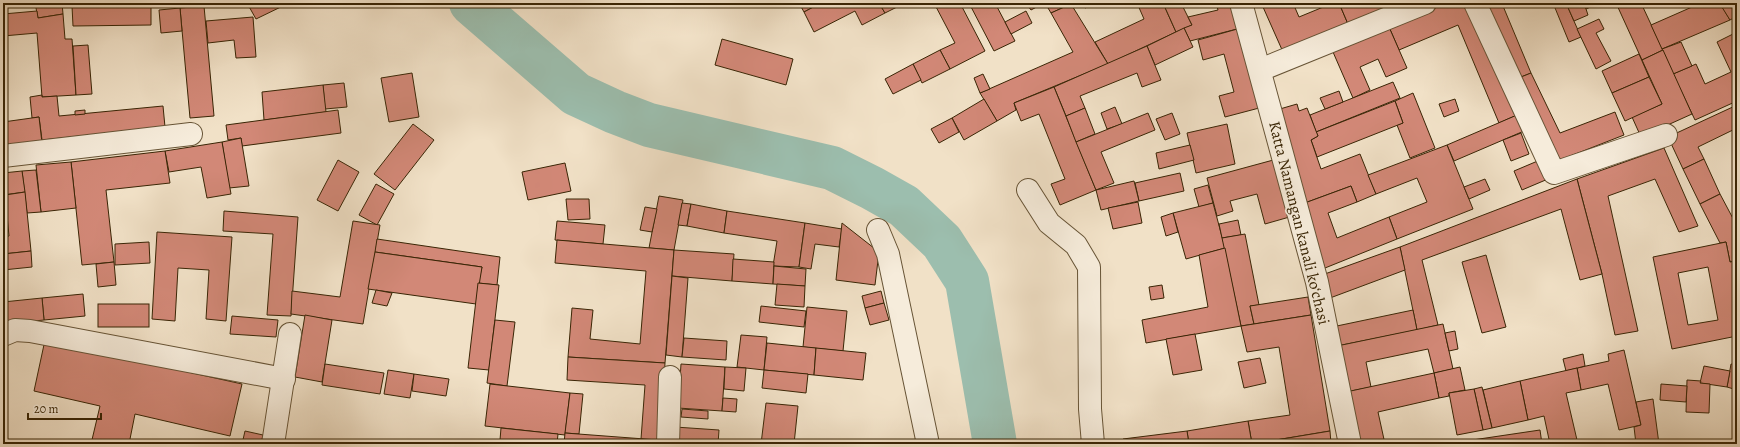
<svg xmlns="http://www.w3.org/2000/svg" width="1740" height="447" font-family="Alegreya,serif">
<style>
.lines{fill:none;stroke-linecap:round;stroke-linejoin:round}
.river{stroke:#9cbeae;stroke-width:44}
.building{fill:#d28877;stroke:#392505;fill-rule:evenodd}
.street-casing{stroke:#675436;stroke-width:24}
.street{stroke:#f6ecdb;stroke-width:22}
.labels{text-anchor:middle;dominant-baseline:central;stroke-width:3.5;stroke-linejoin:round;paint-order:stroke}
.street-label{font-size:16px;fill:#392505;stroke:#f6ecdb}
</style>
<rect width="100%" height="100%" fill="#f1e1c7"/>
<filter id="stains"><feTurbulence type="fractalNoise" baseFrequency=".005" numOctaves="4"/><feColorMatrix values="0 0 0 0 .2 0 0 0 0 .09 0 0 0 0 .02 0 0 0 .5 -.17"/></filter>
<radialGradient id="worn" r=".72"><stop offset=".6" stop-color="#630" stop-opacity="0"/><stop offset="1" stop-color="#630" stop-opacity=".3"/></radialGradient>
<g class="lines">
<path class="river" d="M471,3l105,91 39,18 34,13 183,43 40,20 32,18 38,36 25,39 28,163"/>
</g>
<g class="building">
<path d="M35,3h27l1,11 -25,4z"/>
<path d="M247,3h42l-33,16z"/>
<path d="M799,3h22l-17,9z"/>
<path d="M821,3h58l6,10 -23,12 -7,-14 -41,21 -10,-20z"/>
<path d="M879,3h26l-20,10z"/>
<path d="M934,3h26l25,48 -35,18 -10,-19 15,-7z"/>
<path d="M969,3h26l20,38 -21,10z"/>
<path d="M1026,3h18l-13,7z"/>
<path d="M1045,3h26v1l-20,9z"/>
<path d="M1083,3h14l-12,5z"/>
<path d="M1137,3h26l13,29 -68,32 -13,-22 49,-23z"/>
<path d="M1163,3h18l11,22 -16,7z"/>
<path d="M1216,3h19l6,25 -51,13 -6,-13 8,-3 -4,-8 30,-7z"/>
<path d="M1262,3h9l-8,4z"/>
<path d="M1271,3h22l6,14 34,-14h6l9,21 -65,28 -20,-45z"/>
<path d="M1339,3h58l-49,21z"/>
<path d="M1445,3h25l47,112 -18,8 -41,-98 -59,25 -10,-23z"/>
<path d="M1483,3h27l-7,3 28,67 -15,6z"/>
<path d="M1553,3h13l15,34 -12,5z"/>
<path d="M1566,3h18l4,12 -14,6z"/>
<path d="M1584,3h16l-14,6z"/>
<path d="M1616,3h25l22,47 -21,10z"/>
<path d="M1691,3h29l10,17 -68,29 -11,-24 41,-18z"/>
<path d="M1722,3h15v13l-7,4 -10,-16z"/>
<path d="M1071,4l37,60 -94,39 2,7 -19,11 -17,-28 93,-41 -22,-39z"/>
<path d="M151,5v20l-78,1 -1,-20z"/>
<path d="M204,6l10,110 -24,2 -10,-110z"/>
<path d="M180,8l2,23 -21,2 -2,-23z"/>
<path d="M37,11l1,7 25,-4 2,25h7l4,56 -34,2 -5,-64 -34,3v-22z"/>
<path d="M1026,11l6,12 -21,11 -6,-12z"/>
<path d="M1737,16v10l-4,-7z"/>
<path d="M253,17l3,40 -20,1 -2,-18 -26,3 -2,-22z"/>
<path d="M1599,19l5,10 -8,4 15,28 -15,8 -19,-40z"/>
<path d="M1389,27l18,41 -21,9 -8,-18 -18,8 10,23 -17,8 -20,-46z"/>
<path d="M1184,28l9,19 -38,18 -8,-19z"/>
<path d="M1241,28l22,79 -38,10 -6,-21 15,-4 -10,-38 -21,6 -5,-20z"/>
<path d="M1737,32v69l-42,19 -22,-46 23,-10 9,20 26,-12 -14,-30z"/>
<path d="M722,39l71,20 -7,26 -71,-20z"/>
<path d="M1681,42l11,24 -19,8 -11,-25z"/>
<path d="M88,45l4,49 -16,1 -3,-49z"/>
<path d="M1147,46l14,34 -19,7 -5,-14 -57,23 5,12 -19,8 -12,-29z"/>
<path d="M940,50l10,19 -28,14 -9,-19z"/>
<path d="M1663,50l29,64 -51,23 -9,-20 30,-13 -20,-44z"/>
<path d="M1639,54l10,23 -37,16 -10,-22z"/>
<path d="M913,64l8,16 -28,14 -8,-15z"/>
<path d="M412,73l7,44 -30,5 -8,-44z"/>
<path d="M1531,73l29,60 55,-21 9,23 -69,27 -39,-83z"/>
<path d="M983,74l7,15 -10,4 -6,-15z"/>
<path d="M1649,77l13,27 -37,17 -13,-28z"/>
<path d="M1393,82l7,16 -84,34 -6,-17z"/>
<path d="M344,83l3,24 -22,2 -2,-24z"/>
<path d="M323,85l3,27 -62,8 -2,-28z"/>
<path d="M1054,87l42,103 -36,15 -9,-21 14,-5 -26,-65 -18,7 -7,-18z"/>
<path d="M1339,91l4,11 -18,7 -5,-11z"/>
<path d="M1413,93l22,55 -25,10 -13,-33 6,-2 -8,-22z"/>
<path d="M42,95v2l15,-1 2,20 104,-10 2,21 -123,13 -3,-23 -7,1 -2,-21z"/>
<path d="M984,99l13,22 -33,19 -12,-22z"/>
<path d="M1455,99l4,12 -15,6 -5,-13z"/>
<path d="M1395,101l8,22 -86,34 -6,-17 7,-4 -2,-4z"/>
<path d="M1297,104l2,7 8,-3 11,28 -7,4 10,29 39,-15 16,40 -19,8 -6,-16 -49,18 -29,-93z"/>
<path d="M1737,105v23l-39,19 6,12 -21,10 -15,-32z"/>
<path d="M1115,107l7,17 -15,5 -6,-16z"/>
<path d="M1085,108l10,26 -19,8 -10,-26z"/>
<path d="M85,110v4l-10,1v-4z"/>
<path d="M338,110l3,23 -99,13 -1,-8 -13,2 -2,-15z"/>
<path d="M1148,113l7,17 -54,22 13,31 -18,7 -20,-48z"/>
<path d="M1172,113l8,21 -15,6 -9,-21z"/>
<path d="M1517,115l7,16 -70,30 -7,-16z"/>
<path d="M39,117l3,26 -39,6v-27z"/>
<path d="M952,118l7,14 -20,11 -8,-14z"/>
<path d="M413,124l21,16 -39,50 -21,-16z"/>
<path d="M1227,124l8,40 -39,9 -9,-40z"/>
<path d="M1521,133l8,21 -18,7 -8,-21z"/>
<path d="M241,138l8,48 -20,2 -7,-46z"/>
<path d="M222,142l9,52 -24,4 -6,-31 -32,5 -4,-21z"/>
<path d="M1190,145l4,15 -35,9 -3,-16z"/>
<path d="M1447,145l26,64 -76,30 -8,-22 38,-15 -10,-24 -41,16 -8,-19z"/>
<path d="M1664,148l34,78 -19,6 -24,-53 -47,17 30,135 -23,4 -13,-61 -25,-95z"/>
<path d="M165,151l5,32 -64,7 8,72 -32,3 -11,-103z"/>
<path d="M1277,159l16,57 -28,8 -8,-30 -27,7 3,10 -16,5 -10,-38z"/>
<path d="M1704,159l16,35 -20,10 -17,-35z"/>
<path d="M338,160l21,12 -21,39 -21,-11z"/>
<path d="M1540,160l8,19 -26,11 -8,-19z"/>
<path d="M71,162l5,46 -35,4 -5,-47z"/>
<path d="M565,163l6,28 -43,9 -6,-28z"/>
<path d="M36,170l5,42 -14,1 -5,-42z"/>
<path d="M22,171l3,21 -22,3v-22z"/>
<path d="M1180,173l4,18 -45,10 -4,-18z"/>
<path d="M1485,179l5,11 -21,9 -5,-12z"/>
<path d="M1577,179l25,95 -22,6 -19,-71 -139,51 16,65 -21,5 -17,-83z"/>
<path d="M1134,181l5,20 -38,9 -5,-20z"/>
<path d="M376,184l18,10 -17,31 -18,-10z"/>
<path d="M1208,185l5,18 -14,4 -5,-18z"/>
<path d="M1351,186l6,16 -29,11 9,25 52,-21 8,22 -72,29 -23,-64z"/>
<path d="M25,192l6,59 -28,3v-17l6,-1 -4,-41z"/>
<path d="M1720,194l17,32v39l-1,-4 -6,1 -4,-20 -6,1 -20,-39z"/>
<path d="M659,196l24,4 -9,50 -25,-2z"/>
<path d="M566,199h23l1,20 -22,1z"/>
<path d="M1138,202l4,21 -29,6 -5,-21z"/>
<path d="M682,203l9,1 -4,22 -9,-1z"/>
<path d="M1213,203l12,45 -39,11 -13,-46z"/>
<path d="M691,204l36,7 -3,22 -37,-7z"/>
<path d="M645,207l12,2 -5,23 -12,-2z"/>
<path d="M224,211l74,6 -7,99 -24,-1 6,-81 -50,-3z"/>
<path d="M727,211l78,12 -6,44 -26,-1 4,-25 -53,-8z"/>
<path d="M1173,213l5,19 -12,4 -5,-19z"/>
<path d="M1238,220l3,15 -19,3 -3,-14z"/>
<path d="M353,221l27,4 -17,99 -72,-10 1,-23 48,6z"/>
<path d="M557,221l48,4 -2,19 -48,-4z"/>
<path d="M805,223l37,6 -3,18 -24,-3 -4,25 -12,-2z"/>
<path d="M842,223l37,29 -4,33 -39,-5z"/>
<path d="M157,232l75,5 -6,84 -20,-2 3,-49 -31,-2 -3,53 -23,-2z"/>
<path d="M1245,234l14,71 -9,1 4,18 -13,2 -19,-88z"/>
<path d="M377,239l123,18 -3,28 -19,-2 4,-16 -107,-15z"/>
<path d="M557,240l117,10 -9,113 -97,-6 4,-49 21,2 -3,29 50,5 6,-73 -91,-8z"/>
<path d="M149,242l1,21 -35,2v-21z"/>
<path d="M1726,242l4,20 6,-1 1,4v71l-65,13 -19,-92zM1708,267l10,53 -30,5 -10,-52z"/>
<path d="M1400,247l5,23 -75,28 -8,-23z"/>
<path d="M1225,248l16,78 -95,17 -4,-23 66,-13 -9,-52z"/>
<path d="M674,250l60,4 -2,27 -60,-5z"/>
<path d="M31,251l1,16 -29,3v-16z"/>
<path d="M375,252l107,15 -6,37 -108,-15z"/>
<path d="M1486,255l20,72 -24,6 -20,-71z"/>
<path d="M733,259l41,3 -1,22 -41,-3z"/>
<path d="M114,262l2,23 -18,2 -2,-23z"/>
<path d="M774,266l32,3 -1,17 -32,-2z"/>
<path d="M672,276l16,2 -6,79 -16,-2z"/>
<path d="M478,283l21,2 -10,85 -21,-2z"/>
<path d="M777,284l28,2 -1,21 -29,-2z"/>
<path d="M1162,285l2,13 -13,2 -2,-13z"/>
<path d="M376,290l16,3 -5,13 -15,-3z"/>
<path d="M881,291l3,12 -19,5 -3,-12z"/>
<path d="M83,294l2,22 -41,4 -2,-22z"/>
<path d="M1308,297l3,18 -57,9 -4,-18z"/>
<path d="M42,298l2,22 -41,4v-22z"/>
<path d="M884,303l5,17 -19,5 -5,-17z"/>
<rect x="98" y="304" width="51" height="23"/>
<path d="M761,306l45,5 -2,16 -45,-5z"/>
<path d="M807,307l40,4 -4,40 -40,-4z"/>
<path d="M1413,310l4,20 -80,16 -5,-19z"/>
<path d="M305,315l27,5 -10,62 -27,-5z"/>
<path d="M1311,315l19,116 -78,13 -4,-23 42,-6 -11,-68 -32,5 -6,-26z"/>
<path d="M232,316l46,4 -2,17 -46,-3z"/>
<path d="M495,320l20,2 -8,64 -20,-3z"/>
<path d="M1443,324l10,45 -19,4 -6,-24 -62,13 5,25 -25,5 -9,-46z"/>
<path d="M1455,331l3,18 -9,2 -4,-18z"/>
<path d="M1195,334l7,36 -29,5 -7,-36z"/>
<path d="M741,335l26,2 -3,33 -27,-3z"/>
<path d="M684,338l43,3 -1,19 -44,-3z"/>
<path d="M45,340l197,44 -12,52 -95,-22 -6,30h-38l9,-38 -66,-15z"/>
<path d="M767,343l49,5 -2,27 -50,-5z"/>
<path d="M816,348l50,5 -3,27 -49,-5z"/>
<path d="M1624,350l17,75 -22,5 -11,-46 -27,6 -4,-22 32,-7 -1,-7z"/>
<path d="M1583,354l2,12 -19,5 -3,-12z"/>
<path d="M568,357l97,6 -5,79 -19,-3 4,-54 -78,-5z"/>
<path d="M1260,358l6,25 -22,5 -6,-26z"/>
<path d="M325,364l59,9 -4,21 -58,-9z"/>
<path d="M681,364l44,3 -3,44 -44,-3z"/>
<path d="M1731,364l6,1v25l-10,-3z"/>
<path d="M1704,366l26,5 -3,16 -27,-4z"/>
<path d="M725,367l21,1 -2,23 -20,-2z"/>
<path d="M1460,367l5,23 -16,3v3l-10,2 -5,-25z"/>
<path d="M1577,368l4,22 -15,3 11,47 -18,4h-9l-6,-28 -16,4 -8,-39z"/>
<path d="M388,370l26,4 -4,24 -26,-4z"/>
<path d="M764,370l44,4 -2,19 -44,-5z"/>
<path d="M1434,373l5,25 -61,14 7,32h-27l-12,-52z"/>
<path d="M414,374l35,5 -3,17 -34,-5z"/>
<path d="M1687,380l14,1 -1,2 10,1 -1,29 -23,-1z"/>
<path d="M1520,381l8,39 -36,8 -9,-38z"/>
<path d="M490,384l80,9 -5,42 -80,-9z"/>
<path d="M1661,384l26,2 -1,16 -26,-2z"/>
<path d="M1482,387l10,41 -9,2 -9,-41z"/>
<path d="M1474,389l9,41 -26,5 -8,-42z"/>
<path d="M570,393l13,1 -4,40 -14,-1z"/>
<path d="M723,398l14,1 -1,13 -14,-1z"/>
<path d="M1653,399l6,45h-23l-2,-17 7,-2 -5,-23z"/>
<path d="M766,403l32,3 -4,38h-33z"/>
<path d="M682,409l26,2v8l-27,-2z"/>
<path d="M1248,421l4,23h-63l-2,-13z"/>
<path d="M675,427l44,3 -1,14h-44z"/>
<path d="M501,428l57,6 -1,10h-18l-39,-4z"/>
<path d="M1540,430l2,14h-83v-2z"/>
<path d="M245,431l18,4 -2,9h-19z"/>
<path d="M1187,431l2,13h-65l-1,-5z"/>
<path d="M1330,431l1,13h-82h3z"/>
<path d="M565,433l93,7v4h-94z"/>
<path d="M1459,442v2h-17z"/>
</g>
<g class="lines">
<defs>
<g id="street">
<path d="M1241,3l76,279 33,162"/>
<path d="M1475,3l79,170 112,-38"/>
<path d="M1260,70l165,-67"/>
<path d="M3,156l188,-22"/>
<path d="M1028,190l21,33 27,22 13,22 1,142 3,35"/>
<path d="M878,230l10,24 40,190"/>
<path d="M3,335l12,-5 15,1 254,48"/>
<path d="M273,444l17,-110"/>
<path d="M668,444l2,-67"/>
</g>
</defs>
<use href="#street" class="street-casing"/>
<use href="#street" class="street"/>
</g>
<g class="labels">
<g class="street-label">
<text transform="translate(1299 223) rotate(76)">Katta Namangan kanali koʻchasi</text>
</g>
</g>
<rect width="1740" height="447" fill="none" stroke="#f1e1c7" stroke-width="16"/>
<rect x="4" y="4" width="1732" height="439" fill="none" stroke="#392505" stroke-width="2"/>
<rect x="8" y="8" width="1724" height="431" fill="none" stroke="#392505"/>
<path d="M28 413v6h73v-6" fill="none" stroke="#392505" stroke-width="2"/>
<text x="34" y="413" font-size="12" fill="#392505" stroke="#f6ecdb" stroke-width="3" paint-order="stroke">20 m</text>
<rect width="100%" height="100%" filter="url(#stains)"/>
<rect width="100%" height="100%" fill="url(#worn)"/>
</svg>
